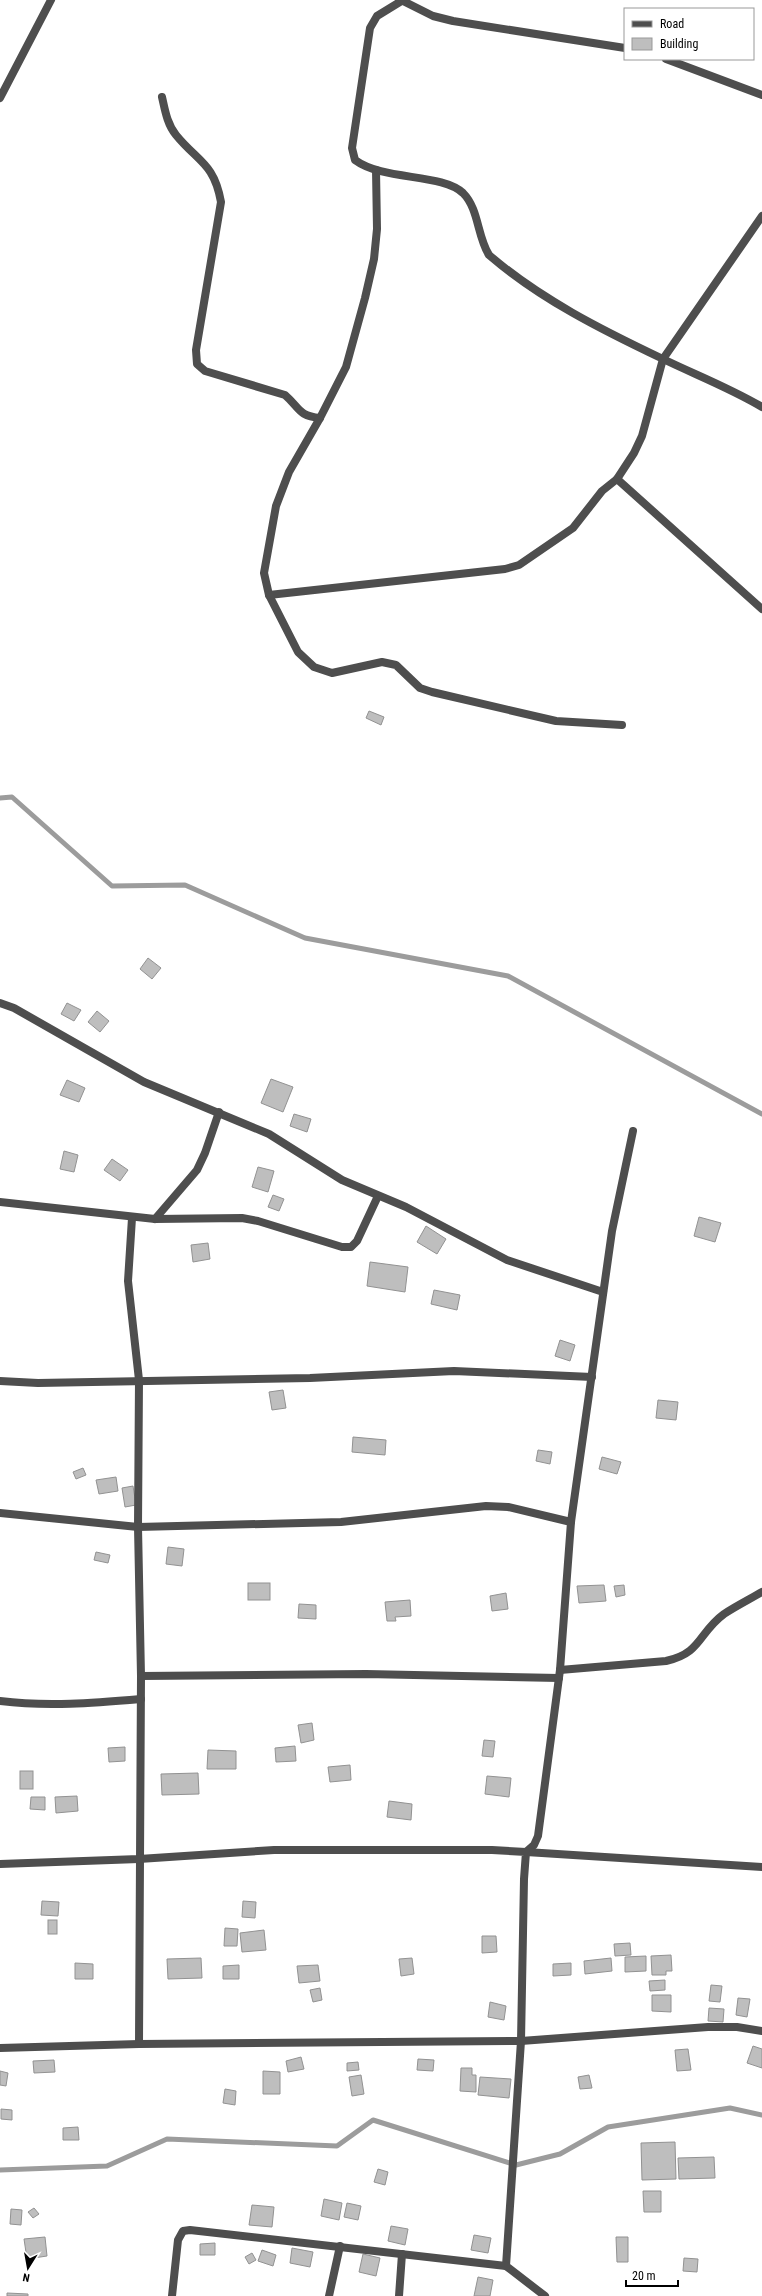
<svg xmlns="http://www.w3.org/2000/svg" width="762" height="2296" font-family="'Roboto Condensed',sans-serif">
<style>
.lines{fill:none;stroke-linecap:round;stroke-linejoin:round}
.stream{stroke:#9c9c9c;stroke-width:5}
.building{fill:#bebebe;stroke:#929292}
.street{stroke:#4e4e4e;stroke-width:8}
</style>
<rect width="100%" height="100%" fill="#fff"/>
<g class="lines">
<g class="stream">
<path d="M0,798l12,-1 100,89 73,-1 120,53 203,38 254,138"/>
<path d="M0,2170l107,-4 60,-27 170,7 36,-26 143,45 44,-11 48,-27 122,-19 32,7"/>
</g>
</g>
<g class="building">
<path d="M369,711l15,6 -3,8 -15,-7z"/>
<path d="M148,958l13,10 -9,11 -12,-10z"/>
<path d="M67,1003l14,7 -7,11 -13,-7z"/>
<path d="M97,1011l12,10 -9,11 -12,-10z"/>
<path d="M271,1079l22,8 -10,25 -22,-9z"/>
<path d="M67,1080l18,8 -6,14 -19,-7z"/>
<path d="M294,1114l17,5 -4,13 -17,-6z"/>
<path d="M64,1151l14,4 -4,17 -14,-3z"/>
<path d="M112,1159l16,11 -8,11 -16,-11z"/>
<path d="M258,1167l16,4 -6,21 -16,-5z"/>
<path d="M273,1195l11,4 -5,12 -11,-4z"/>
<path d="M699,1217l22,6 -6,19 -21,-6z"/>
<path d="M426,1226l20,13 -9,15 -20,-12z"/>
<path d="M208,1243l2,16 -17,3 -2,-17z"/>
<path d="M370,1262l38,5 -3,25 -38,-6z"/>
<path d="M434,1290l26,5 -3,15 -26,-6z"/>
<path d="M560,1340l15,5 -5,16 -15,-5z"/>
<path d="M283,1390l3,18 -14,2 -3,-18z"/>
<path d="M658,1400l20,2 -2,18 -20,-2z"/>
<path d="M353,1437l33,3 -1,15 -33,-3z"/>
<path d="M538,1450l14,2 -2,12 -14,-3z"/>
<path d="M602,1457l19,5 -4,12 -18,-5z"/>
<path d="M83,1468l3,7 -10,4 -3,-7z"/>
<path d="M116,1477l2,14 -19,3 -3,-14z"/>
<path d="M133,1486l3,19 -11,2 -3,-19z"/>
<path d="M168,1547l16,2 -2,17 -16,-2z"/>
<path d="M96,1552l14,3 -2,8 -14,-3z"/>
<rect x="248" y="1583" width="22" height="17"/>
<path d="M604,1585l2,16 -27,2 -2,-17z"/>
<path d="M624,1585l1,10 -9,2 -2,-11z"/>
<path d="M506,1593l2,16 -16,2 -2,-15z"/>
<path d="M410,1600l1,16 -16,1 1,4h-9l-2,-19z"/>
<path d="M299,1604l17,1v14l-18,-1z"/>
<path d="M312,1723l2,17 -13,3 -3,-18z"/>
<path d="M484,1740l11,1 -2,16 -11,-1z"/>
<path d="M295,1746l1,15 -20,1 -1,-14z"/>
<path d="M125,1747v14l-16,1 -1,-14z"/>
<path d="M208,1750l28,1v18h-29z"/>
<path d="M350,1765l1,15 -21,2 -2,-15z"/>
<rect x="20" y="1771" width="13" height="18"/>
<path d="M198,1773l1,21 -37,1 -1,-21z"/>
<path d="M487,1776l24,2 -2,19 -24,-3z"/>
<path d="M77,1796l1,15 -22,2 -1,-16z"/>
<path d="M31,1797h14v13l-15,-1z"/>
<path d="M389,1801l23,3 -1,16 -24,-3z"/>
<path d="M42,1901l17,1 -1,14 -17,-1z"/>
<path d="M243,1901l13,1 -1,16 -13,-1z"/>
<rect x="48" y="1920" width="9" height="14"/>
<path d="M225,1928l13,1 -1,17h-13z"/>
<path d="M264,1930l2,20 -24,2 -2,-19z"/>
<path d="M482,1936h14l1,16 -15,1z"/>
<path d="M630,1943l1,12 -16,1 -1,-12z"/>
<path d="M671,1955l1,16h-6v4h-14l-1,-19z"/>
<path d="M646,1956v15l-21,1v-15z"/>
<path d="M201,1958l1,20 -34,1 -1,-20z"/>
<path d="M412,1958l2,16 -13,2 -2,-17z"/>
<path d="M611,1958l1,13 -27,3 -1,-13z"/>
<path d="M75,1963l18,1v15h-18z"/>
<path d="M571,1963v12l-18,1v-12z"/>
<path d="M239,1965v14h-16v-13z"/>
<path d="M318,1965l2,16 -21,2 -2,-17z"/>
<path d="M665,1980v10l-15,1 -1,-10z"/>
<path d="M711,1985l11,1 -2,16 -11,-1z"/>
<path d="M320,1988l2,12 -9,2 -3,-12z"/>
<path d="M652,1995h19v17l-19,-1z"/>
<path d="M738,1998l12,1 -3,18 -11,-2z"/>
<path d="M490,2002l16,4 -2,14 -16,-3z"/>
<path d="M709,2008l15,1 -1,13 -15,-1z"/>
<path d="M753,2046l9,3v19l-15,-5z"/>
<path d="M688,2049l3,21 -14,1 -2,-21z"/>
<path d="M301,2057l3,12 -16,3 -2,-11z"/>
<path d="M418,2059l16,1 -1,11 -16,-1z"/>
<path d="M54,2060l1,12 -21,1 -1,-12z"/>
<path d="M358,2062l1,8 -12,1v-8z"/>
<path d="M461,2068h11v7h4v17l-16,-1z"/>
<path d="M0,2071l8,2 -2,13 -6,-1z"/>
<path d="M263,2071l17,1v22h-17z"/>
<path d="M361,2075l3,19 -12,2 -3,-19z"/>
<path d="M589,2075l3,13 -12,1 -2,-12z"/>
<path d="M480,2077l31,2 -2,19 -31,-3z"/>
<path d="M225,2089l11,2 -1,14 -12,-2z"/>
<path d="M1,2109l11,1v10l-11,-1z"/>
<path d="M78,2127l1,13h-16v-12z"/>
<path d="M675,2142l1,37 -34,1 -1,-37z"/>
<path d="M714,2157l1,21 -36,1 -1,-21z"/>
<path d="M378,2169l10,3 -3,13 -11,-3z"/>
<path d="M643,2191h18v21h-17z"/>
<path d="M324,2199l18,4 -3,17 -18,-4z"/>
<path d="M347,2203l14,3 -3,14 -14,-3z"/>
<path d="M252,2205l22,2 -2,20 -23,-2z"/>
<path d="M34,2208l5,6 -6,4 -5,-6z"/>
<path d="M11,2209l11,1 -1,15 -11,-1z"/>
<path d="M391,2226l17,3 -3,16 -17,-4z"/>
<path d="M474,2235l17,3 -3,15 -17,-3z"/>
<path d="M45,2237l2,19 -20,3 -3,-20z"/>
<path d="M616,2237h12v25h-11z"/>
<path d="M215,2243v12h-15v-11z"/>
<path d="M292,2248l21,4 -3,15 -20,-4z"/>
<path d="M262,2250l14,5 -3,11 -15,-5z"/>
<path d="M252,2253l4,7 -7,4 -4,-7z"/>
<path d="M363,2254l17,4 -4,18 -17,-4z"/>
<path d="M684,2258l14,1 -1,13 -14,-1z"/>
<path d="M478,2277l15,3 -3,16h-16z"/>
<path d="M7,2293l21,1v2h-21z"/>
</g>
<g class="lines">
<g class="street">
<path d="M403,0l-26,16 -7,12 -18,120 3,12c28,21 87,13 108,33 16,16 14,43 26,62 51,44 113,75 174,104 33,16 67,29 99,48"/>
<path d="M403,1l30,15 20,5 172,27"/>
<path d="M666,59l96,36"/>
<path d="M162,97c3,13 5,27 14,38 22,27 38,28 45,67l-25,148 1,14 8,7 80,24c15,13 13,21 35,23"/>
<path d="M0,98l51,-98"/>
<path d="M376,170l1,59 -3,30 -9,39 -19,69 -26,51 -31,54 -13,34 -12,67 5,22 29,57 16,15 18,6 50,-11 14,3 24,23 12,4 124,29 66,4"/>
<path d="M617,479l145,130"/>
<path d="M269,595l236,-26 14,-4 54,-37 29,-37 15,-12 17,-26 8,-17 21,-77 99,-143"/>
<path d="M0,1003l14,5 130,74 125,52 73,46 64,27 101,53 96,32"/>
<path d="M0,1202l155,17 87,-1 16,3 84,26h9l6,-6 21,-45"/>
<path d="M132,1218l-4,63 11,99 -1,147 3,149 -2,368"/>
<path d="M155,1219l42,-49 8,-17 14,-41"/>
<path d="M0,1381l38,2 272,-5 144,-7 138,6"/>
<path d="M0,1513l138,14 203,-5 145,-16 22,1 63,15"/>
<path d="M560,1670l106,-9c36,-8 32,-28 58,-47 12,-8 26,-15 38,-22"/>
<path d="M141,1676l225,-2 193,4"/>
<path d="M0,1701c47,6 94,2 141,-2"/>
<path d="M526,1852l8,-7 4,-9 22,-166 11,-148 41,-291 21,-100"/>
<path d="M526,1852l236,15"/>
<path d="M0,1864l139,-5 135,-9h218l34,2 -2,27 -3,162 -15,225 39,30"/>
<path d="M0,2048l139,-4 382,-3 187,-14h29l25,4"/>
<path d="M172,2296l6,-56 5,-9 7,-1 316,36"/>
<path d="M329,2296l11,-50"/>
<path d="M399,2296l3,-42"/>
</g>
</g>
<rect x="624" y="8" width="130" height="52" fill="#ffffff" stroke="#999999"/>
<rect x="632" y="21" width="20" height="6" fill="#4e4e4e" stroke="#999999"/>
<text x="660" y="28" font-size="12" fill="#000000">Road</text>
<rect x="632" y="38" width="20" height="12" fill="#bebebe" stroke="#999999"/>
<text x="660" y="48" font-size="12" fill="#000000">Building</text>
<g transform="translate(28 2268) rotate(191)" stroke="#ffffff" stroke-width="3" paint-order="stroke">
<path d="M0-3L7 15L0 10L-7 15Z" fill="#000000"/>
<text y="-6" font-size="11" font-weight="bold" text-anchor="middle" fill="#000000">N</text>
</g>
<path d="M626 2280v6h52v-6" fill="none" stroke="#000000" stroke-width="2"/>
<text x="632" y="2280" font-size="12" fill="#000000" stroke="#ffffff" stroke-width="3" paint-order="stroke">20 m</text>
</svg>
